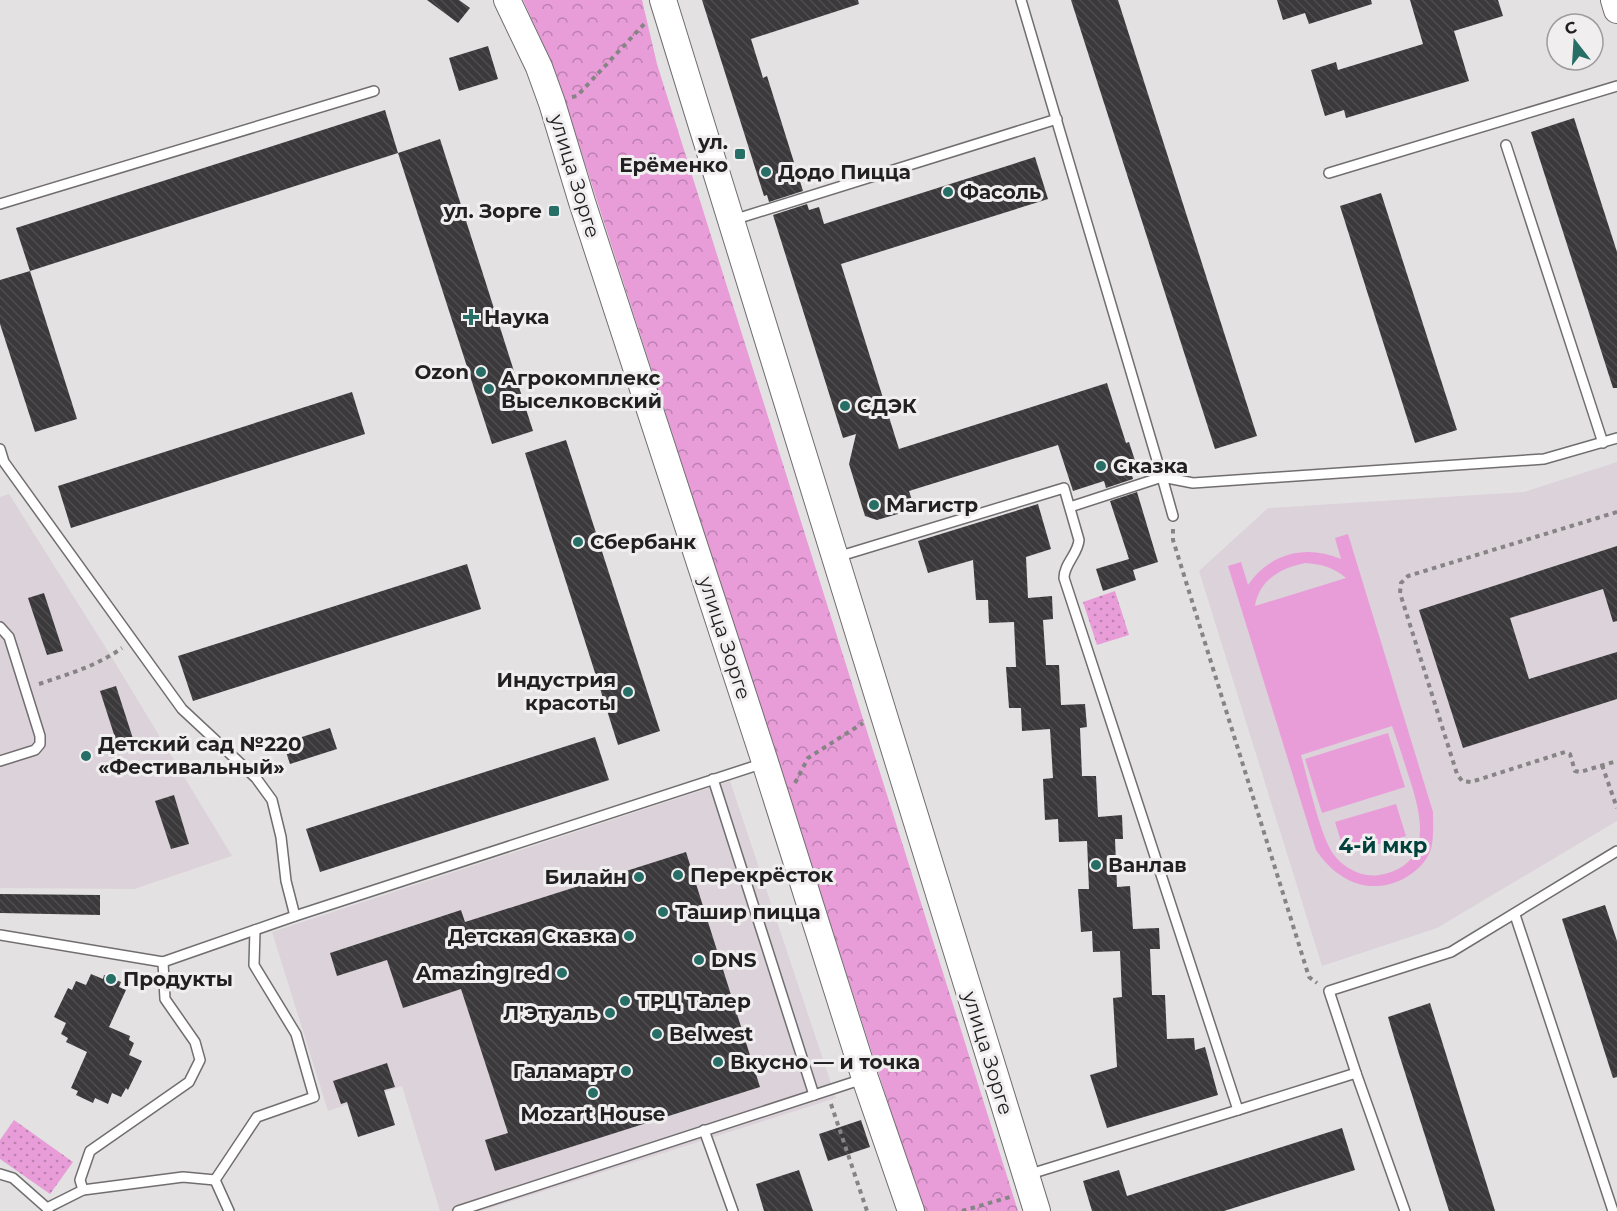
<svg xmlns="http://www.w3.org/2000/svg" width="1617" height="1211" font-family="Montserrat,sans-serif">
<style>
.built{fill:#dcd2d9}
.forest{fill:url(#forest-crowns)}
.park{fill:url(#park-dots)}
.pitch{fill:#e89dd9;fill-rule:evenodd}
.building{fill:url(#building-back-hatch)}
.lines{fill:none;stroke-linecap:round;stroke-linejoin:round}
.lane-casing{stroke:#716e70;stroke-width:12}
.secondary-casing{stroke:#716e70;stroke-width:28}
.path{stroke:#868485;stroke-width:4;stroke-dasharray:4.5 4.5;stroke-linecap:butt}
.lane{stroke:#fff;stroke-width:9}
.secondary{stroke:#fff;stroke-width:26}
.poi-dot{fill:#266e66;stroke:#f1eef0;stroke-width:2}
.labels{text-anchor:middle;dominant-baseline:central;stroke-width:6;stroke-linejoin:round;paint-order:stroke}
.poi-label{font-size:20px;font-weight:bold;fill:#222021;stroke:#f1eef0;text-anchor:start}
.street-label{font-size:20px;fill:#222021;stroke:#f1eef0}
.neighbourhood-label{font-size:21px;font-weight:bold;fill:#00413b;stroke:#f1eef0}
</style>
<defs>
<pattern id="forest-crowns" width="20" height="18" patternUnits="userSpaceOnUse" patternTransform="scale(1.5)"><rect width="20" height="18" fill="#e89dd9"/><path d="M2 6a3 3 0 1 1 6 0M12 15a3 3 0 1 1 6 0" fill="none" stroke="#bc80b0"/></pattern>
<pattern id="park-dots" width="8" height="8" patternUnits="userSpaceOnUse" patternTransform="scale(1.5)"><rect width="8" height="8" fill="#e89dd9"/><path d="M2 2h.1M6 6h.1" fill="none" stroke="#bc80b0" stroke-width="1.8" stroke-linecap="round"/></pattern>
<pattern id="building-back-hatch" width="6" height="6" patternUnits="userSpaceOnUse" patternTransform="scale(1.5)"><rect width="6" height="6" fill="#3b393b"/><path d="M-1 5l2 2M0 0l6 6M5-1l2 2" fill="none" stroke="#4e4d4e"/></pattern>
</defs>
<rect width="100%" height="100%" fill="#e4e1e3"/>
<g class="built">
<path d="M1617,462v359l-180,107 -115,38 -123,-395 69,-63 256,-16z"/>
<path d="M9,494l102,162 121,200 -98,33 -134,-1v-391z"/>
<path d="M730,781l106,317 -355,113h-41l-38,-125 -74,25 -56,-179z"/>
</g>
<path class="forest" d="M523,0h119l15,64 361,1147h-95l-361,-1119 -17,-44z"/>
<g class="park">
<path d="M1115,591l14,44 -32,10 -14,-43z"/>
<path d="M14,1120l59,42 -23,32 -50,-35v-19z"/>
</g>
<g class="pitch">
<path d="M1348,534l85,278c0,13 1,25 -2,37 -5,14 -15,23 -28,30 -35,17 -66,2 -87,-29l-88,-284 13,-4 7,23c22,-32 58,-41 93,-26l-6,-21zM1305,563c15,1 29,4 41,15l-91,28c4,-26 26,-38 50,-43zM1392,726c6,16 11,32 16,48 13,39 28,91 -29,101 -17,3 -35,-7 -45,-20 -14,-19 -26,-76 -33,-100z"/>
<path d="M1388,733l17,54 -83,26 -17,-54z"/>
<path d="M1396,804l10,32 -61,18 -10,-32z"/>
</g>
<g class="building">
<path d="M427,0h32l11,8 -12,15z"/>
<path d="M702,0h156l1,4 -108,35 12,39 4,-2 36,115 -34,11 -2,-7 -3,1z"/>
<path d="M1071,0h47l139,436 -42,13z"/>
<path d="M1277,0h94l1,4 -63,20 -4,-11 -22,7z"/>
<path d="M1410,0h88l5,16 -49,15 15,50 -123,37 -2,-8 -19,6 -14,-46 25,-8 2,8 85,-26z"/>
<path d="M488,46l10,33 -39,12 -10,-33z"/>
<path d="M385,110l13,43 -368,118 -14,-43z"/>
<path d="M1574,118l43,134v136h-4l-82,-256z"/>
<path d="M440,139l93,292 -41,13 -94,-291z"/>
<path d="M1035,157l13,42 -207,65 58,185 208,-66 19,60 3,-1 9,28 -7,2 2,7 -27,9 -2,-7 -31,10 -15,-46 -149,46 6,18 -38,11 -12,-4 -16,-52 7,-30 -13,4 -70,-223 34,-11 2,6 10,-3 5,17z"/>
<path d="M1381,193l76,237 -42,13 -75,-237z"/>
<path d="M30,271l47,148 -42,13 -35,-108v-44z"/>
<path d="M352,392l13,42 -294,94 -13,-42z"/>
<path d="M566,440l94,291 -42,14 -93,-292z"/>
<path d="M1137,492l21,70 -25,8 3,10 -33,11 -7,-22 33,-10 -19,-58z"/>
<path d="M1038,504l13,45 -25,8 2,41 24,-2 1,23 -10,1 3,45h13l2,40 24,-1 2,23 -7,1 2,48h14l2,41 24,-2 1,24h-8l2,48 13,-1 3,43 26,-1 1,21h-10l2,46h13l2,44 27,-1 1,12 10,-3 13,48 -111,33 -17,-53 27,-8 -4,-69 9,-1 -2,-46 -27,1 -1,-21 -11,1 -3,-43h11l-2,-48 -28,1 -1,-23 -13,1 -2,-41 10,-1 -3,-49 -28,2 -1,-23h-12l-3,-41h10l-2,-45 -25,1 -1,-23h-12l-3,-40 -45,13 -10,-32z"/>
<path d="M1617,546v75l-4,1 -10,-33 -93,29 19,61 88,-27v47l-154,49 -44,-138z"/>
<path d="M467,564l14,45 -288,92 -15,-45z"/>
<path d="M44,593l19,58 -16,4 -19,-57z"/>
<path d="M116,686l20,62 -16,5 -20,-62z"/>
<path d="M330,728l7,21 -47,15 -7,-21z"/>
<path d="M595,737l14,43 -289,92 -14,-43z"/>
<path d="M174,795l15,49 -18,5 -16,-48z"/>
<path d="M686,852l74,235 -265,84 -10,-31 23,-7 -47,-144 -58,19 -16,-48 -50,16 -7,-23 131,-43 4,12z"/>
<path d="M0,894l100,1v20l-100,-2z"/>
<path d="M1605,905l12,36v136l-4,1 -51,-159z"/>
<path d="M91,974l12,5 1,-4 17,7 -2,5 7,3 -17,37 21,9 -1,4 5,3 -5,12 13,6 -14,29 -2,-2 -5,9 -9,-4 -4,11 -13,-6 -2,5 -17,-8 2,-4 -7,-3 16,-36 -21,-10 2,-4 -7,-4 5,-11 -12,-6 14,-29 4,2 4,-9 10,4z"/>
<path d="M1430,1003l65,208h-46l-50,-157 -11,-37z"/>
<path d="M387,1063l8,24 -11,3 11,35 -37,12 -11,-35 -6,2 -8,-23z"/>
<path d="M861,1120l9,27 -42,14 -9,-27z"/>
<path d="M1342,1128l13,42 -131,41h-132l-9,-30 36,-11 8,26z"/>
<path d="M799,1170l14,41h-49l-8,-27z"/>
</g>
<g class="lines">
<defs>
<g id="lane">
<path d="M1021,0l141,477 -92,30"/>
<path d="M1506,145l97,298"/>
<path d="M1329,173l288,-87"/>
<path d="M0,204l374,-113"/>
<path d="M733,220l324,-101"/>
<path d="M0,449l4,13 178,247 74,69 16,22 9,37 5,44 9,35"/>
<path d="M1173,516l-11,-39 31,6 351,-24 73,-21"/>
<path d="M837,557l227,-69 15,52c-1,14 -15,24 -15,38l174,532 -211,65"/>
<path d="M0,627l9,10 31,99v8l-5,6 -35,11"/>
<path d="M713,779l101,316"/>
<path d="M1515,915l98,296"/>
<path d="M0,935l163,27 132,-46 469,-153"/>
<path d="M1356,1073l-27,-82 122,-39 166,-101"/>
<path d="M1238,1110l118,-37 49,138"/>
<path d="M704,1130l29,81"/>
<path d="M0,1174l13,4 34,30 1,3"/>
<path d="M215,1180l42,-63 57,-20 -18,-63 -42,-69 1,-35"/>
<path d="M215,1180l14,31"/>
<path d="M83,1190l-3,-10 10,-29 99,-69 11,-22 -5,-18 -30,-43 -2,-37"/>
<path d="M47,1208l36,-18 100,-13 32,3"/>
<path d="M458,1211l405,-132"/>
</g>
<g id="secondary">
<path d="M507,0l32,67 13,36 30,99 183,560 100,316 46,133"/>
<path d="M663,0l374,1211"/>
<path d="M1614,0l3,10"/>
</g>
</defs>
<use href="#lane" class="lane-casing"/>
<use href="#secondary" class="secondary-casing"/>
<g class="path">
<path d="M572,97l5,-1 69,-74"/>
<path d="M1617,512l-209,64 -7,7 -1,10 57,181 5,7 9,1 94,-30 5,2 5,17 5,1 37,-11"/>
<path d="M1173,529v11l136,437 8,6"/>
<path d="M39,684c29,-10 58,-18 83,-36"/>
<path d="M1602,765l15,43"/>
<path d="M795,783l13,-25 55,-35"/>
<path d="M831,1104l36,107"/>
<path d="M962,1211l48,-14"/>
</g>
<use href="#lane" class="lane"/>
<use href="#secondary" class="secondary"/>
</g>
<g class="poi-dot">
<rect x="734" y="148" width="12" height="12" rx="3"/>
<circle cx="766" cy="172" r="6"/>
<circle cx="948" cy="192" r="6"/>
<rect x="548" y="205" width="12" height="12" rx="3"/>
<path d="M468 308h6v6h6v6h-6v6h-6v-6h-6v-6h6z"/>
<circle cx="481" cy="372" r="6"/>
<circle cx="489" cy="389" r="6"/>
<circle cx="845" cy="406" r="6"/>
<circle cx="1101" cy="466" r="6"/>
<circle cx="874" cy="505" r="6"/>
<circle cx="578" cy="542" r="6"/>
<circle cx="628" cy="692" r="6"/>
<circle cx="86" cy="756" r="6"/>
<circle cx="1096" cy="865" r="6"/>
<circle cx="678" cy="875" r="6"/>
<circle cx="639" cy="877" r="6"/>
<circle cx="663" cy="912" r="6"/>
<circle cx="629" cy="936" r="6"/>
<circle cx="699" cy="960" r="6"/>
<circle cx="562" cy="973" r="6"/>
<circle cx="111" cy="979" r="6"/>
<circle cx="625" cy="1001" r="6"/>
<circle cx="610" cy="1013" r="6"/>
<circle cx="657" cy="1034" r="6"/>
<circle cx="718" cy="1062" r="6"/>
<circle cx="626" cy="1071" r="6"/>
<circle cx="593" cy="1093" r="6"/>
</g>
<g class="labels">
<g class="poi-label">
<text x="728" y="142" text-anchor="end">ул.<tspan x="728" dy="23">Ерёменко</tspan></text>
<text x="778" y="172">Додо Пицца</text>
<text x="960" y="192">Фасоль</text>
<text x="542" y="211" text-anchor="end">ул. Зорге</text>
<text x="484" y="317">Наука</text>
<text x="469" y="372" text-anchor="end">Ozon</text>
<text x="501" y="378">Агрокомплекс<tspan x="501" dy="23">Выселковский</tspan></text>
<text x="857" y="406">СДЭК</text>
<text x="1113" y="466">Сказка</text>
<text x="886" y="505">Магистр</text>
<text x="590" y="542">Сбербанк</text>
<text x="616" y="680" text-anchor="end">Индустрия<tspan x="616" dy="23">красоты</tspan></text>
<text x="98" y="744">Детский сад №220<tspan x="98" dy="23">«Фестивальный»</tspan></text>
<text x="1108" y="865">Ванлав</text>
<text x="690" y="875">Перекрёсток</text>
<text x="627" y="877" text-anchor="end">Билайн</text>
<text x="675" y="912">Ташир пицца</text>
<text x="617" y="936" text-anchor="end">Детская Сказка</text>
<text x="711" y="960">DNS</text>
<text x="550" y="973" text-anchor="end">Amazing red</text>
<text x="123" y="979">Продукты</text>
<text x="637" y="1001">ТРЦ Талер</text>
<text x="598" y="1013" text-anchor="end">Л'Этуаль</text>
<text x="669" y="1034">Belwest</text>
<text x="730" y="1062">Вкусно — и точка</text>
<text x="614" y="1071" text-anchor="end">Галамарт</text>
<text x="593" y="1114" text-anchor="middle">Mozart House</text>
</g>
<g class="street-label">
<text transform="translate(575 176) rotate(73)">улица Зорге</text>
<text transform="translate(725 638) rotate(72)">улица Зорге</text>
<text transform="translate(988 1053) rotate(73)">улица Зорге</text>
</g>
<g class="neighbourhood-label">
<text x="1383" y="845">4-й мкр</text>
</g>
</g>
<g transform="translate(1575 42) rotate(343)"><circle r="28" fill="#f1eef0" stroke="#9e9c9d" stroke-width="1.5"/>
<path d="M0-4.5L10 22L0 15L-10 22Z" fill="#266e66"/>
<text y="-9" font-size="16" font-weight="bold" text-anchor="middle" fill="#222021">С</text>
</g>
</svg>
